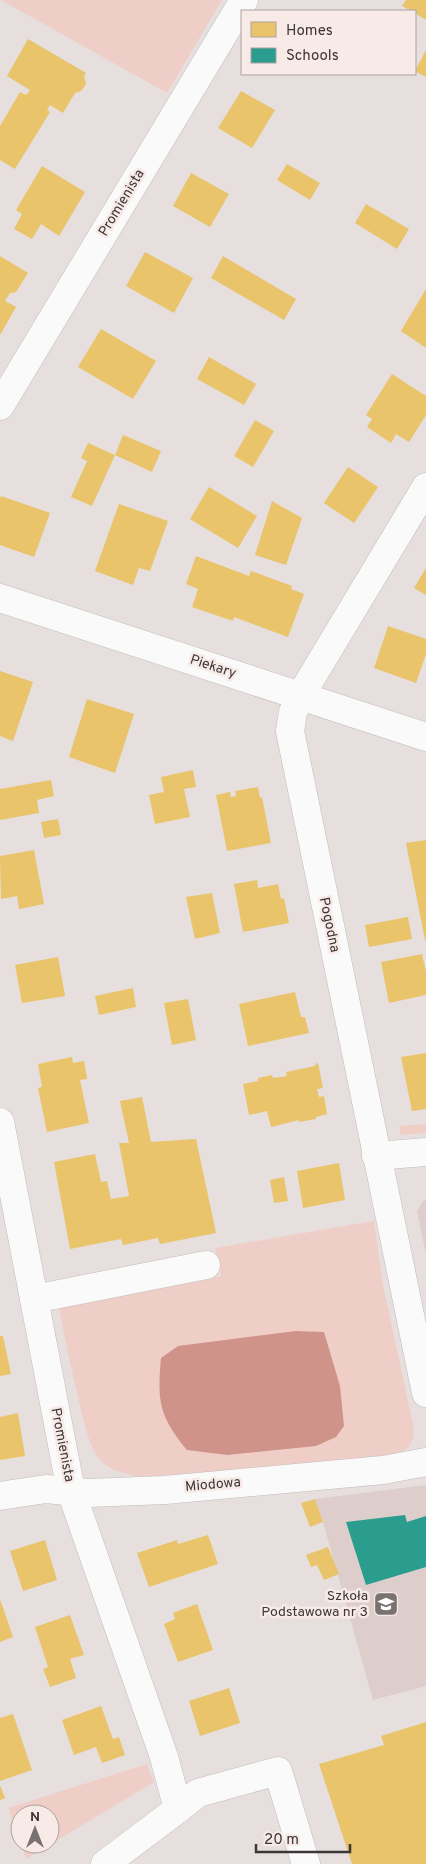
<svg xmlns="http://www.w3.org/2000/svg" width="426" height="1864" font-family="Overpass,sans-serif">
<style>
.built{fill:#ddcecc}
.green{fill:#f0cec8}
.water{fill:#d09389}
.homes{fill:#e9c46a}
.schools{fill:#2a9d8f}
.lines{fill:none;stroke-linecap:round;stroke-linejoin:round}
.minor-casing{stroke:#c1bcbb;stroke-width:29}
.minor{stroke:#fbfafa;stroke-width:28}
.labels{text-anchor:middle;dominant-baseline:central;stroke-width:5;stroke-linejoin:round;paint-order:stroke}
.street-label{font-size:14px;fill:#3c3736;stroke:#f7eae7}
.poi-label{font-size:14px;fill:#3c3736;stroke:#f7eae7;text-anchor:end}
</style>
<rect width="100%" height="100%" fill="#e6dfde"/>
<g class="built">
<path d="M424,1200h2v54l-9,-43z"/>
<path d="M426,1485v201l-53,14 -50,-178 -8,-23z"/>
</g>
<g class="green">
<path d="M1,0h221l-55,93z"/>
<path d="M426,1124v9l-25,2 -2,-9z"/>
<path d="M374,1221l9,64 31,144 -1,10 -4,8 -7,5 -42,11 -221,14c-11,-3 -27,-6 -36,-14 -14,-14 -17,-35 -22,-53 -9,-36 -16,-71 -23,-107l163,-27 -6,-28z"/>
<path d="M147,1764l7,18 -128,77 -5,-15h29v-30h-30v28l-12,-34z"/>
</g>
<path class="water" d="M296,1331l28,1 16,54 4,40 -8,11 -20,9 -89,9 -40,-5c-28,-34 -30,-49 -26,-92l17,-12z"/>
<g class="homes">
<path d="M406,0h20v20l-11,-7v-2h-4l-9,-5z"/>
<path d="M28,39l58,34 -2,3 2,8 -5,7 -6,2 -12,20 -13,-8 -3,5 3,2 -35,57 -15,-9v-34l20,-34 6,3 4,-5 -23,-14z"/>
<path d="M426,50v27l-11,-6z"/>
<path d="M241,91l34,19 -23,38 -34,-20z"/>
<path d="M287,164l33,19 -10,17 -33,-20z"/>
<path d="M42,166l43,26 -26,44 -18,-12 -9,15 -18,-10 8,-15 -6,-4z"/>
<path d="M191,173l38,21 -19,33 -37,-21z"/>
<path d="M366,204l43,25 -12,20 -42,-26z"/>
<path d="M145,252l48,26 -19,35 -48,-27z"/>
<path d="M0,256l28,17 -12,19 -6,1 -5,8 11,6 -16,28z"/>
<path d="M223,256l73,43 -12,21 -73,-42z"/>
<path d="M426,289v59l-25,-17z"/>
<path d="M101,329l55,32 -23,38 -55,-32z"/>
<path d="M209,357l47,27 -12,21 -47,-26z"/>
<path d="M392,374l34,22v19l-17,27 -13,-8 -5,9 -24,-16 5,-8 -6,-4z"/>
<path d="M255,420l19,11 -21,36 -19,-11z"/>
<path d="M123,435l38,16 -9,21 -37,-17z"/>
<path d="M88,443l27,12 -23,51 -21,-9 16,-36 -6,-3z"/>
<path d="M348,467l30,20 -24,36 -30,-20z"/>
<path d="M209,487l48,29 -19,32 -48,-29z"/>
<path d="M1,496l49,17 -16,44 -34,-12v-46z"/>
<path d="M272,501l30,17 -16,47 -31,-10z"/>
<path d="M119,504l49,17 -18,50 -11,-3 -6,17 -38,-14z"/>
<path d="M196,556l53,20 2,-5 41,15 -1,3 13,5 -16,43 -54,-20 -1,4 -41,-14 6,-18 -12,-5z"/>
<path d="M426,568v27l-12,-7z"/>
<path d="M388,626l38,13v15l-10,29 -42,-15z"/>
<path d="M0,671l33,11 -20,59 -13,-5z"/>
<path d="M87,699l47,15 -19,59 -46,-16z"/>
<path d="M193,770l3,17 -12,2 6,28 -35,7 -6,-29 15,-3 -3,-15z"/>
<path d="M51,780l3,16 -17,4 2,13 -39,7v-31z"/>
<path d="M258,787l2,11 2,-1 9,46 -44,8 -11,-56 14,-3 1,5 5,-1 -1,-5z"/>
<path d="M58,819l3,16 -17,3 -3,-16z"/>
<path d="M426,840v100h-1l-19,-97z"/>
<path d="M34,850l10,54 -25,5 -2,-13 -16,3 -1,-43z"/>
<path d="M257,880l1,8 20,-4 3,15 3,-1 5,25 -46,9 -9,-48z"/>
<path d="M212,893l8,40 -25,6 -9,-42z"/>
<path d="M408,917l4,22 -43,8 -4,-22z"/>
<path d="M422,954l4,18v23l-37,8 -8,-41z"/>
<path d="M58,957l7,39 -43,7 -7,-38z"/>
<path d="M133,988l3,19 -37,8 -4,-19z"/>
<path d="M295,992l6,25h4l4,16 -61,13 -9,-42z"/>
<path d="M188,999l8,41 -24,5 -8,-42z"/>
<path d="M426,1053v56l-14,2 -11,-54z"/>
<path d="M72,1057l1,6 11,-2 3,18 -7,1 9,43 -42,9 -9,-44 4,-1 -4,-23z"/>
<path d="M318,1063l5,25 -6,1 2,8 5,-1 3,18 -11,3v2l-17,3v-2l-28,7 -4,-16 -18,4 -6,-31 15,-3v-3l14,-3 1,3 14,-2 -1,-4 29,-6v-2z"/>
<path d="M142,1097l9,45 45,-3 20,94 -56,11 -2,-6 -35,7 -2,-6 -51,10 -16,-87 41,-8 6,28 6,-1 4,18 18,-3 -10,-53h10l-9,-42z"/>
<path d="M339,1163l6,37 -42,8 -6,-37z"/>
<path d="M284,1177l4,24 -14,2 -4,-23z"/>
<path d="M0,1336h3l8,38 -11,2z"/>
<path d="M18,1413l7,43 -25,4v-43z"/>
<path d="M315,1499l8,23 -13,5 -9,-24z"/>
<path d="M208,1535l10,29 -69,23 -12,-34 40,-13 1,4z"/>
<path d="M45,1540l12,40 -34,11 -13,-40z"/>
<path d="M328,1547l11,27 -15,6 -7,-15 -6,2 -5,-12z"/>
<path d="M0,1599l13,38 -13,5z"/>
<path d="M197,1604l16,46 -35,12 -14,-38 11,-5 -2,-6z"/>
<path d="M70,1615l14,40 -14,4 6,19 -26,9 -7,-18 5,-2 -13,-40z"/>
<path d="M229,1688l11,35 -40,13 -11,-35z"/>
<path d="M101,1706l12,33 6,-2 6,18 -23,8 -6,-16 -22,8 -12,-35z"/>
<path d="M13,1714l19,56 -32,11v-63z"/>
<path d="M426,1722v142h-74l-33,-100 65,-19 -3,-9z"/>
<path d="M0,1785l5,13 -5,2z"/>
</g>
<path class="schools" d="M405,1515l2,7 19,-6v51l-60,18 -20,-63z"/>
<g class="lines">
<defs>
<g id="minor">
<path d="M0,406l244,-406"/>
<path d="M426,487l-125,208 -8,17 -3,19 136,662"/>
<path d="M0,598l426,139"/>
<path d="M0,1122l71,369 93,266 14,52 -73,55"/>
<path d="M376,1156l50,-4"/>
<path d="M34,1299l172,-34"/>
<path d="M0,1496l46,-7 42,4 77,-3 218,-20 43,-8"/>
<path d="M178,1809l20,-16 80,-22 28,93"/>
</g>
</defs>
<use href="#minor" class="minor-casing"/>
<use href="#minor" class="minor"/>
</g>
<defs>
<symbol id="school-square" viewBox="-11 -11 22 22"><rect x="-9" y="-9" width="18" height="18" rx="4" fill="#787271" stroke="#f7eae7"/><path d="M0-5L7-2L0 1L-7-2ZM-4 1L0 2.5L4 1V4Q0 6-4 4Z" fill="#fff"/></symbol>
</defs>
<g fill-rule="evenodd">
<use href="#school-square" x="372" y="1590" width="28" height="28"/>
</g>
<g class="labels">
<g class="street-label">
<text transform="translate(122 203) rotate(-59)">Promienista</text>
<text transform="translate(213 667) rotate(18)">Piekary</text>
<text transform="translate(329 925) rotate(78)">Pogodna</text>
<text transform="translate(62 1445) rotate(79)">Promienista</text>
<text transform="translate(213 1485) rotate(-5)">Miodowa</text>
</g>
<g class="poi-label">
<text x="368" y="1596">Szkoła<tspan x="368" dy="16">Podstawowa nr 3</tspan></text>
</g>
</g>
<rect x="241" y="10" width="175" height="65" fill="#f7eae7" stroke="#aca2a0"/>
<rect x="251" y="22" width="25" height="15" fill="#e9c46a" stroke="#aca2a0"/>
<text x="286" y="35" font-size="15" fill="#3c3736">Homes</text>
<rect x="251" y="48" width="25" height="15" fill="#2a9d8f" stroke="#aca2a0"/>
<text x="286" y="60" font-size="15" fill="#3c3736">Schools</text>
<g transform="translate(35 1829)"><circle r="24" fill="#f7eae7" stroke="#aca2a0"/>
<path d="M0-4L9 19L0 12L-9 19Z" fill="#787271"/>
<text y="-8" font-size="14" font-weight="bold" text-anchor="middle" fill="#3c3736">N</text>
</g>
<path d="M256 1844v8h94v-8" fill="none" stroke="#3c3736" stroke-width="2.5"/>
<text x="264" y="1844" font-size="15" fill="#3c3736" stroke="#f7eae7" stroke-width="4" paint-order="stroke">20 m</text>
</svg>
